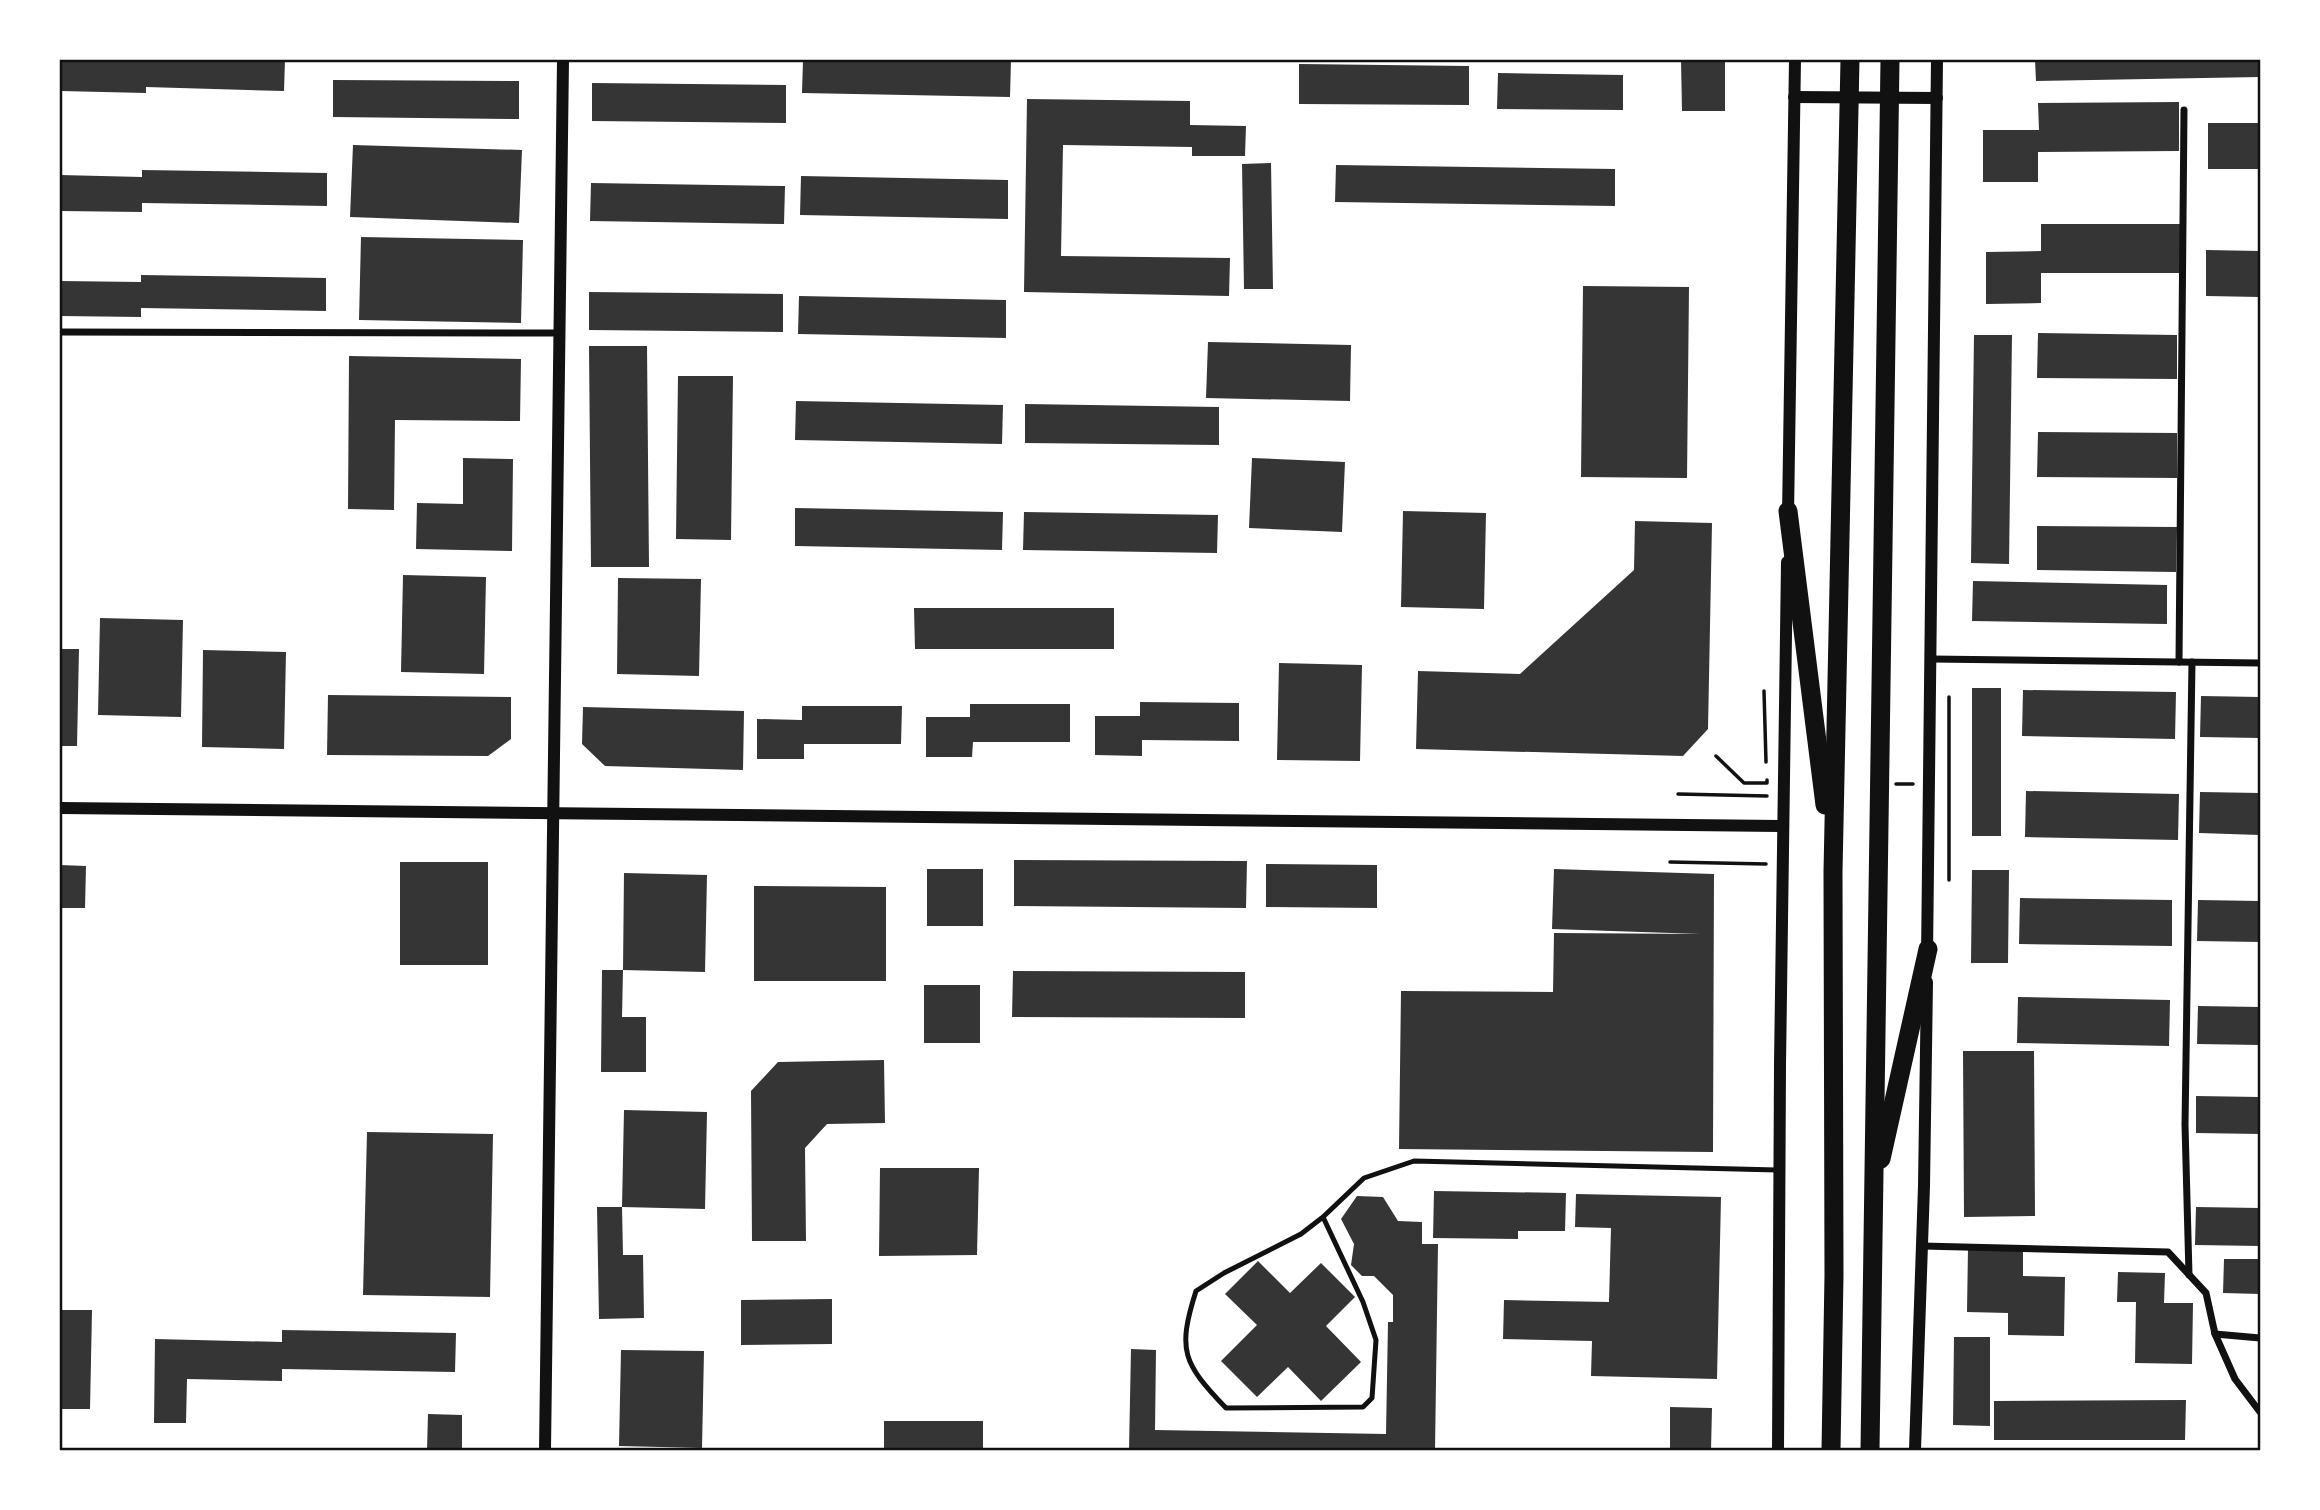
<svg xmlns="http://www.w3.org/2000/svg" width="2320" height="1510" font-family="'Zilla Slab',serif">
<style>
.building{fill:#353535}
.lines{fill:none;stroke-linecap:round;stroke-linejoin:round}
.path{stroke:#111;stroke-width:3.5}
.service{stroke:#111;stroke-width:5}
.minor{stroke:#111;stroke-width:7}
.tertiary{stroke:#111;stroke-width:12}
.trunk{stroke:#111;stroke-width:19}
.neatline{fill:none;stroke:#111;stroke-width:2.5}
</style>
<rect width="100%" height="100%" fill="#fff"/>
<g class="building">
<path d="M60,60h225l-1,31 -138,-4v6l-86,-2z"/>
<path d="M803,60h208l-1,37 -208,-4z"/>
<path d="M1681,60h44v51h-43z"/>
<path d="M2035,60h225v17l-224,4z"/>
<path d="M1299,64l170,2v39l-170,-1z"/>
<path d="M1498,73l125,2v35l-126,-1z"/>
<path d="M333,80l186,1v38l-186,-2z"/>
<path d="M592,83l194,2v38l-194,-2z"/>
<path d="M1027,99l163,2v24l56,1 -1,30h-53v-9l-129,-2 -2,111 169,2 -1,38 -205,-4z"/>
<path d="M2179,102v49l-141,1v30h-55v-52h56l-1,-27z"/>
<rect x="2208" y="123" width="52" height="46"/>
<path d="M353,145l169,5 -3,73 -169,-6z"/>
<path d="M1271,163l2,126h-29l-2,-125z"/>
<path d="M1336,165l279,4v37l-280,-4z"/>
<path d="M142,170l185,3v33l-185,-3v9l-82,-1v-36l82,2z"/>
<path d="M801,176l207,4v39l-208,-4z"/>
<path d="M591,183l194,3 -1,38 -194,-3z"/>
<path d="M2041,224h141v49h-141v30l-55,1v-52l55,-1z"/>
<path d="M361,237l162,3 -2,83 -162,-3z"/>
<path d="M2206,250l54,1v46l-54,-1z"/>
<path d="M141,275l185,3v33l-185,-3v9l-81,-1v-35l81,1z"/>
<path d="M1583,286l106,1 -2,191 -106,-1z"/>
<path d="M589,292l194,2v38l-194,-2z"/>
<path d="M799,296l207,4v38l-208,-4z"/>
<path d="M2038,333l139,2v44l-140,-1z"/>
<path d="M1974,335h38l-3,229 -38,-1z"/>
<path d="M1208,342l143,3 -1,56 -144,-3z"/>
<path d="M589,346h58l2,221h-58z"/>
<path d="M349,356l172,3 -1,62 -125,-1 -1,90 -46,-1z"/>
<path d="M678,376h55l-2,164 -55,-1z"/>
<path d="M796,401l207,4 -1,39 -207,-4z"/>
<path d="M1025,404l194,3v38l-194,-2z"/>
<path d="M2038,432l139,1v45l-140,-1z"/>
<path d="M463,458l50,1 -1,92 -96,-2 1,-46 46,1z"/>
<path d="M1252,458l93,4 -3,70 -93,-4z"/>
<path d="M795,508l208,4 -1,38 -207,-4z"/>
<path d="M1403,511l83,2 -2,96 -83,-2z"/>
<path d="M1024,512l194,3 -1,38 -194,-3z"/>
<path d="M1635,521l77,2 -4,206 -25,27 -267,-7 2,-78 102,3 114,-104z"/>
<path d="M2037,526l140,1 -1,45 -139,-2z"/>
<path d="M403,575l83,2 -2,97 -83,-2z"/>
<path d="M618,578l83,1 -2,97 -82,-2z"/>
<path d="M1973,581l194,4v39l-195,-3z"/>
<path d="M914,608h200v41h-199z"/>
<path d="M100,618l83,2 -2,97 -83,-2z"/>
<path d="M60,649h19l-2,97h-17z"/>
<path d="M203,650l83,2 -2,97 -82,-2z"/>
<path d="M1279,663l83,2 -2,96 -83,-1z"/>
<rect x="1972" y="688" width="29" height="148"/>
<path d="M2023,690l153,2 -1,47 -153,-3z"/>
<path d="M328,695l183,2v42l-23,17 -161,-1z"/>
<path d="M2201,696l59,1v41l-60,-1z"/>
<path d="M1140,702l99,1v38l-97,-1v16l-47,-1v-39h45z"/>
<path d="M970,704h100v38h-97l-1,15h-46v-40h44z"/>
<path d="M802,706h100l-1,38h-97v15h-47v-40l45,1z"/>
<path d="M583,707l161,4 -1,59 -138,-4 -23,-22z"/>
<path d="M2026,791l153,3 -1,46 -153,-3z"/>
<path d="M2200,792l60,1v42l-61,-2z"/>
<path d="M1014,860l233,1 -1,47 -232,-2z"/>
<rect x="400" y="862" width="88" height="103"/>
<path d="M1266,864l111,1v43l-111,-1z"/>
<path d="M60,865l26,1 -1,42h-25z"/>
<rect x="927" y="869" width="56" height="57"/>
<path d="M1554,869l160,5 -1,278 -314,-3 2,-158 152,1 1,-59 147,1 -149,-5z"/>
<path d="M1972,870h37l-1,93h-37z"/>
<path d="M624,873l83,2 -2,97 -82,-2 -1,47h24v55h-45l1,-102h21z"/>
<path d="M754,886l132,1v94h-132z"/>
<path d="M2020,898l152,2v46l-153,-2z"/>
<path d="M2198,900l62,1v41l-63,-1z"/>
<path d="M1013,971l232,1v46l-233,-1z"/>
<rect x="924" y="985" width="56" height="58"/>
<path d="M2018,997l152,3 -1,46 -152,-3z"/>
<path d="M2198,1006l62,1v38l-63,-1z"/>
<path d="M1963,1051h71l1,165 -71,1z"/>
<path d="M884,1060l1,63 -58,1 -22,24 1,93h-54l-1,-150 27,-29z"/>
<path d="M2196,1096l64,1v37l-64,-1z"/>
<path d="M624,1110l83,2 -2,97 -83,-2z"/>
<path d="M367,1132l126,2 -3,163 -127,-2z"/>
<path d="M880,1168h99l-2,87 -98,1z"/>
<path d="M1434,1191l132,2 -1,38h-47v8l-85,-1z"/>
<path d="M1576,1194l145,3 -4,182 -126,-3 1,-35 -89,-2 1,-39 105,2 2,-74 -36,-1z"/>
<path d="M1357,1196l26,1 15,24 24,1v22h16l-3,206h-306l2,-101 25,1 -1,80 231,4 2,-112h5v-27l-19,-19h-12l-11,-11 3,-21 -13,-25z"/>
<path d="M597,1207h25l1,48h20l1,63 -45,1z"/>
<path d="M2196,1207l64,1v38l-65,-1z"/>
<path d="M1968,1248l55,1v27l42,1 -1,59 -56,-1v-22l-41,-1z"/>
<path d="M2224,1259h36v35l-37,-1z"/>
<path d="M1258,1261l32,32 31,-30 34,34 -29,29 35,36 -40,39 -33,-34 -31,30 -36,-36 36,-36 -32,-31z"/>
<path d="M2118,1272l47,1 -1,30h29l-1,61 -57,-1 1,-61h-19z"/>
<path d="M832,1299v45l-91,1v-45z"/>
<path d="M60,1310h32l-2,99h-30z"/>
<path d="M282,1330l174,3 -1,39 -173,-3v12l-95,-2 -1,44h-32l1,-84 127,3z"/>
<path d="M1954,1337h36v89l-37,-1z"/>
<path d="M621,1350l83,1 -2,97 -83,-2z"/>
<path d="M2186,1400l-1,40h-191v-39z"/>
<path d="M1670,1407l42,1 -1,42h-41z"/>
<path d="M428,1414l34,1v35h-35z"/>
<rect x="884" y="1421" width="99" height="29"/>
</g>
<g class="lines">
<g class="path">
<path d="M1764,691l2,71"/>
<path d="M1949,697v183"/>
<path d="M1716,756l28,27h23v-3"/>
<path d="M1896,784h17"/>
<path d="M1678,794l89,2"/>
<path d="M1670,862l96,2"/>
</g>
<path class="service" d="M1323,1217l40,85 13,38 -4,58 -9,9 -137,1c-43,-45 -49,-57 -30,-117l28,-18 77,-39 22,-17 41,-39 50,-17 363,9"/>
<g class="minor">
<path d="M60,332l499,1"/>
<path d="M1931,659l329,4"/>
<path d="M2179,662l5,-552"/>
<path d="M1922,1246l246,6 38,41 9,41 45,4"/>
<path d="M2189,1275l-4,-150 7,-463"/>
<path d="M2215,1334l20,45 25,33"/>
</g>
<g class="tertiary">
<path d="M1794,97l143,1"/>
<path d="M1788,516l7,-456"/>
<path d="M60,808l1722,18"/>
<path d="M1927,957l10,-897"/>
<path d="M545,1450l18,-1390"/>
<path d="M1778,1450l2,-385 7,-503"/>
<path d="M1915,1450l9,-264 3,-204"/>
</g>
<g class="trunk">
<path d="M1788,511l37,294"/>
<path d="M1881,1159l47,-210"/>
<path d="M1831,1450l3,-175 -1,-403 17,-812"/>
<path d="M1870,1450l20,-1390"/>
</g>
</g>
<rect width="2320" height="1510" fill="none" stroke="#ffffff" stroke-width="122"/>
<rect x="61" y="61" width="2198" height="1388" class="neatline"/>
</svg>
